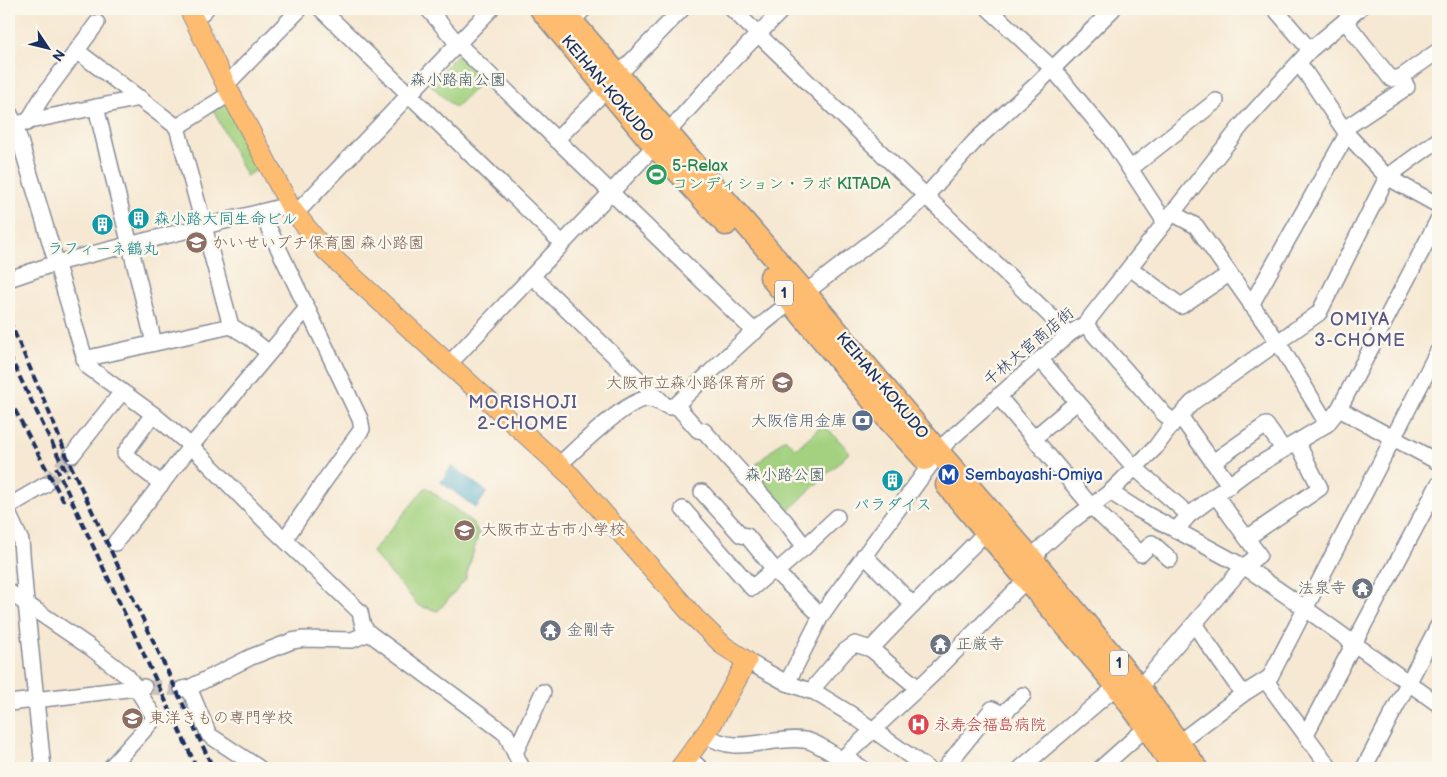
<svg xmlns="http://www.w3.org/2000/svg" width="1447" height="777" font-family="'Balsamiq Sans','Klee One',sans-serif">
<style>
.green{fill:#a3d17f;stroke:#5f806e}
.water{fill:#4dabcc;stroke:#346d95}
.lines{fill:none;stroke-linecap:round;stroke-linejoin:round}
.minor-tunnel{stroke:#cac3bb;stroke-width:15;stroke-dasharray:15 8;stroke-linecap:butt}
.minor-casing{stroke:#888c98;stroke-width:18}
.major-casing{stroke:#888c98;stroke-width:21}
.highway-casing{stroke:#888c98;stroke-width:25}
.minor{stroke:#fff;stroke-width:15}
.major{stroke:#febc70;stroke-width:19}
.highway{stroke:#febc70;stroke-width:22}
.rail{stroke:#1b2f5e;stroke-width:4;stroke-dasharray:8 4;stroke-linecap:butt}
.labels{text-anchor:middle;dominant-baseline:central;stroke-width:5;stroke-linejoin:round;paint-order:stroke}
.shield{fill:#fbf7ec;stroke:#5e6b89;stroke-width:1}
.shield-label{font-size:15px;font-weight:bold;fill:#1b2f5e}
.park-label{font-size:16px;fill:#3d5866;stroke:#fbf7ec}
.street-label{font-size:16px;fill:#1b2f5e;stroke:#fbf7ec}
.leisure-label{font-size:16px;fill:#27864d;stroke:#fbf7ec;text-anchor:start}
.culture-label{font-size:16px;fill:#0d838f;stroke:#fbf7ec}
.education-label{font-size:16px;fill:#785e54;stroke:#fbf7ec;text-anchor:start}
.service-label{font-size:16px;fill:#4e5e75;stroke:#fbf7ec;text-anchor:end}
.transit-label{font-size:16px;fill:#164399;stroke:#fbf7ec;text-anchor:start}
.worship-label{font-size:16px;fill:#5b616d;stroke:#fbf7ec;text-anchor:start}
.health-label{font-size:16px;fill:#be3a42;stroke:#fbf7ec;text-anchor:start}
.neighbourhood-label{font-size:18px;letter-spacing:1px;fill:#575789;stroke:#fbf7ec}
</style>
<rect width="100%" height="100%" fill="#fbf7ec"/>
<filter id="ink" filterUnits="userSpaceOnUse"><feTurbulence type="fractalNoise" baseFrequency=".02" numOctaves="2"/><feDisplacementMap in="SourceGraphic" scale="10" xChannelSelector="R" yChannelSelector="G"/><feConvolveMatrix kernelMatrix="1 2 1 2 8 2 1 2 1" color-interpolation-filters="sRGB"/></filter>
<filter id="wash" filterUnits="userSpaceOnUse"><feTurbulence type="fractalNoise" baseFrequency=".0096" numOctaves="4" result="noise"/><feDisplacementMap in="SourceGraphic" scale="20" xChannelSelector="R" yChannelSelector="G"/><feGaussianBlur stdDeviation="1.12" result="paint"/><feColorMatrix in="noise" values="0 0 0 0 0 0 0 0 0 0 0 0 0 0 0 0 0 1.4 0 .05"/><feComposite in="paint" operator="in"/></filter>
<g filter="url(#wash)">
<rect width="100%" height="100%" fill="#f6e8d2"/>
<g class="green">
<path d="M456,56h5l23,23 -29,29 -25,-24z"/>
<path d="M227,103l35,64 -16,9 -33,-67z"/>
<path d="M823,424l27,28 -63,60 -40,-39 38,-35 11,11z"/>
<path d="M426,487l47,36 6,10 -14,47 -27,31 -19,-5 -47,-54z"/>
</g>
<path class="water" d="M452,466l35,26 -11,16 -35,-26z"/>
</g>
<g filter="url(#ink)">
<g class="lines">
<g class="minor-tunnel">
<path d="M45,485l27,-30"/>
<path d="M146,687l36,2"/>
</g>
<defs>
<g id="minor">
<path d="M321,9l241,234"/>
<path d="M428,9l30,35 297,288"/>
<path d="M732,9l337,325"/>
<path d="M989,9l63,59 57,69 56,85"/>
<path d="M1275,9l35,41"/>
<path d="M195,20l11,-11"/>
<path d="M572,21l12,-12"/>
<path d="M1345,21l46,58 10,-2 37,-26"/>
<path d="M77,51l100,76 54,-34"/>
<path d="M1299,63l48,71 40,43 51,28"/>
<path d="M618,75l64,-66"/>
<path d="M226,85l74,-76"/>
<path d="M96,107l58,236"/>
<path d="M9,112l6,12 72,242 66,48 38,32 72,73 97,93 3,14 6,7 137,101 16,34"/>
<path d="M27,123l14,-24 56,-76"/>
<path d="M15,124l125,-26"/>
<path d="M177,127l54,199 18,11 20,16"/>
<path d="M1344,129l63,-42 -6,-10"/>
<path d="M556,140l51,-51"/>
<path d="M1130,169l86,-68"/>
<path d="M261,212l99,207 2,10 -39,54 -38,56"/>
<path d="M1172,213l24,13 82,116 49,82"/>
<path d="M1130,268l51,38 48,-32"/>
<path d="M532,276l130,126"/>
<path d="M9,279l47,-16 225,-56 19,2 191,-200"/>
<path d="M1251,305l96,-171"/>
<path d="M1085,324l79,90 10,8"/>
<path d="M84,359l147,-33"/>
<path d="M1040,359l94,108 55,48"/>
<path d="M449,364l218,-231 60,-67 56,-57"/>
<path d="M998,396l93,110 50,48 11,-11 18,16"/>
<path d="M676,405l22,25 6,1 81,90 20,26 -29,25 45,44"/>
<path d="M1339,409l99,53"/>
<path d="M153,414l-28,39 16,15 21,16"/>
<path d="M1180,416l50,70"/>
<path d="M1034,438l43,-36"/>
<path d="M72,455l50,-63"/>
<path d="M1213,462l53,-37 18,25"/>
<path d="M559,465c15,-14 70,-68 89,-66 6,0 15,5 21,8l7,-2c41,-38 81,-82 129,-112l101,-78 20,-19 49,-55 62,-57 76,-75"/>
<path d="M702,492l39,43 6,1 27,33"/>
<path d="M1110,492l27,17 111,60 58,40 132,95"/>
<path d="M9,506l36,-21"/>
<path d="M683,509l69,79 22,-19 2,3"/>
<path d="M9,515l12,26 5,62 17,165"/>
<path d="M1176,530l13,-15 59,-44 79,-47 12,-15 99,-189"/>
<path d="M1247,538l73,-50 -23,-46"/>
<path d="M115,543l76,-97 116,-138"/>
<path d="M805,547l32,-30"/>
<path d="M864,555l49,50"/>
<path d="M9,592l82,56 36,28 9,12 19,30 -45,50"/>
<path d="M1194,624l49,70"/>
<path d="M871,649c37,-40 77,-78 115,-117"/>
<path d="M747,661l40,22 23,8h3l39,24 75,53"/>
<path d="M1266,681l64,87"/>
<path d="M787,683l34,-67 11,-16 115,-158 122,-108 16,-10 156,-198 69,-76 49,-41"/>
<path d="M189,688l20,47 50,33"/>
<path d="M1139,688l104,-121 16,-12 -43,-59"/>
<path d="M182,689l7,-1 62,-31 41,-16 12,-2 48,1 17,-7"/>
<path d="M813,691l2,-5 30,-35 10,-7 16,5 47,39"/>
<path d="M9,703l135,-16"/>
<path d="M705,734c31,24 66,1 99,6 11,1 29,14 38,20"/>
<path d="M1306,734l132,-249"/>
<path d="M1178,743l65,-49 27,-17 168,-326"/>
<path d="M515,753l28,-61"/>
<path d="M688,757l12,11"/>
<path d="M844,757l18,11"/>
<path d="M837,768l7,-11 86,-80 97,-98 8,-16 5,-14 33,-29 37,-28 45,-44 19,-26 19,-20 126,-89 68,-136 51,-37"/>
<path d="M945,768l47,-59 11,5 20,-19"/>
<path d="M1021,768l96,-82"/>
<path d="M1101,768l46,-41"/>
<path d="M1364,768l74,-142"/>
</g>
<path id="major" d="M189,9l37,76 65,123 32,40 25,24 223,204 124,142 29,28 23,15 -36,65 -31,42"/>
<g id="highway">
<path d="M541,9l114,137 71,78"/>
<path d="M561,9l244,284 135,161 95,109 104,125 57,80"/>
<path d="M771,277l118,143 36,39"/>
<path d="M947,485l170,201 30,41 27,41"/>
</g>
</defs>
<use href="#minor" class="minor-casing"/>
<use href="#major" class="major-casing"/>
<use href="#highway" class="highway-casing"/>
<use href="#minor" class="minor"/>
<use href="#major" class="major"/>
<use href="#highway" class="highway"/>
<g class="rail">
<path d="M9,320l38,87 23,57 143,304"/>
<path d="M9,355l59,121"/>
<path d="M9,399l55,103"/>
<path d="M56,467l141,301"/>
</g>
</g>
</g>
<defs>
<symbol id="stadium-disc" viewBox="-11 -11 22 22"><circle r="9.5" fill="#2e9e5b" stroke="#fbf7ec"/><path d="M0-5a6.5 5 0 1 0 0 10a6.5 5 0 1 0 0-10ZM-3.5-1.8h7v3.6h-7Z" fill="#fff"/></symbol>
<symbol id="building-disc" viewBox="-11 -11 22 22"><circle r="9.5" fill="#0f9aa8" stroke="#fbf7ec"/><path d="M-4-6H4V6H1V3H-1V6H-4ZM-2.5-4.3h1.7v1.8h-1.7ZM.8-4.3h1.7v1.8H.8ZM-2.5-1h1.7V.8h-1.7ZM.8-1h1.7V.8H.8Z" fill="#fff"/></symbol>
<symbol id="school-disc" viewBox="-11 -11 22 22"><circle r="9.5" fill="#8d6e63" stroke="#fbf7ec"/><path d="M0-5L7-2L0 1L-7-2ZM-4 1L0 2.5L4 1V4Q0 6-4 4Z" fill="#fff"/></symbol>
<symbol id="bank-disc" viewBox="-11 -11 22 22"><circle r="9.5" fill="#5c6f8a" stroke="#fbf7ec"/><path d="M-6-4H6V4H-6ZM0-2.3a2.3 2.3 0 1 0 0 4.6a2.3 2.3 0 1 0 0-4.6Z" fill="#fff"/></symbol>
<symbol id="metro-disc" viewBox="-11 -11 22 22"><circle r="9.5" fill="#1a4fb4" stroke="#fbf7ec"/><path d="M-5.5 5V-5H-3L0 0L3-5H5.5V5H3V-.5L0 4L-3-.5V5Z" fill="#fff"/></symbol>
<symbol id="temple-disc" viewBox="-11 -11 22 22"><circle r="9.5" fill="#6b7280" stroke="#fbf7ec"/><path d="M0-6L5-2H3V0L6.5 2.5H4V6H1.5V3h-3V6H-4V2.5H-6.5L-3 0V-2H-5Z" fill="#fff"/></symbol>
<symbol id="university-disc" viewBox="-11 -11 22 22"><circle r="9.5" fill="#8d6e63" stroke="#fbf7ec"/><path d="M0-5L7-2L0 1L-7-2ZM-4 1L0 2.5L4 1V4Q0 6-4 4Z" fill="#fff"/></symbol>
<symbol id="hospital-disc" viewBox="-11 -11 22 22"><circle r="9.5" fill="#e0444e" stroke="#fbf7ec"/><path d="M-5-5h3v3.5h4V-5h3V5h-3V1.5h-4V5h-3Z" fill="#fff"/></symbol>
</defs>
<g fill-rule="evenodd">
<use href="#stadium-disc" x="644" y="162" width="25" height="25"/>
<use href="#building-disc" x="126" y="206" width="25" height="25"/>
<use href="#building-disc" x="90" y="212" width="25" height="25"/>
<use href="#school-disc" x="184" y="230" width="25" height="25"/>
<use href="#school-disc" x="770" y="370" width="25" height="25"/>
<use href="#bank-disc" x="850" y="408" width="25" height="25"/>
<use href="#metro-disc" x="936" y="462" width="25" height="25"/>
<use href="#building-disc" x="880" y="468" width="25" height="25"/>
<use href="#school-disc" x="452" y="518" width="25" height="25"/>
<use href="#temple-disc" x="1350" y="576" width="25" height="25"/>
<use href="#temple-disc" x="538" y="618" width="25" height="25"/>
<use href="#temple-disc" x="928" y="632" width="25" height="25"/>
<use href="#university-disc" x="120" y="706" width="25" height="25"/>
<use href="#hospital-disc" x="906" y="712" width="25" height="25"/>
</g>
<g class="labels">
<g class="shield">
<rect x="775" y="280.5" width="18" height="25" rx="4"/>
<rect x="1110" y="650.5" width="18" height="25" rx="4"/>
</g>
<g class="shield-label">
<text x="784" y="293">1</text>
<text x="1119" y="663">1</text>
</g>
<g class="park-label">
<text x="458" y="80">森小路南公園</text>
<text x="785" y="475">森小路公園</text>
</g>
<g class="street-label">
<text transform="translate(607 89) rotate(50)">KEIHAN-KOKUDO</text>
<text transform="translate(1029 347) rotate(-40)">千林大宮商店街</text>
<text transform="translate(882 386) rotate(50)">KEIHAN-KOKUDO</text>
</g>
<g class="leisure-label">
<text x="672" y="166">5-Relax<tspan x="672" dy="18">コンディション・ラボ KITADA</tspan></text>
</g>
<g class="culture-label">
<text x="154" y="219" text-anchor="start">森小路大同生命ビル</text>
<text x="103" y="249">ラフィーネ鶴丸</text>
<text x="893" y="505">パラダイス</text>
</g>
<g class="education-label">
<text x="212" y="243">かいせいプチ保育園 森小路園</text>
<text x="766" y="383" text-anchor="end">大阪市立森小路保育所</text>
<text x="481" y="530">大阪市立古市小学校</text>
<text x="149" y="718">東洋きもの専門学校</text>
</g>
<g class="service-label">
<text x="847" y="421">大阪信用金庫</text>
</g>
<g class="transit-label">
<text x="965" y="475">Sembayashi-Omiya</text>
</g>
<g class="worship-label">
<text x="1346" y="588" text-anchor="end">法泉寺</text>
<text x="567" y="630">金剛寺</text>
<text x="956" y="644">正厳寺</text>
</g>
<g class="health-label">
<text x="934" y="725">永寿会福島病院</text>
</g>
<g class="neighbourhood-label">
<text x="1360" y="319">OMIYA<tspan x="1360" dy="21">3-CHOME</tspan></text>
<text x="523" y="402">MORISHOJI<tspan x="523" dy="21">2-CHOME</tspan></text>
</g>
</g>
<rect width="1447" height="777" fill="none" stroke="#fbf7ec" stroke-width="30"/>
<g transform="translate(48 48) rotate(125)" stroke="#fbf7ec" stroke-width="4" paint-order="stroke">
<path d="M0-4L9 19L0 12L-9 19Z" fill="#1b2f5e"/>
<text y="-8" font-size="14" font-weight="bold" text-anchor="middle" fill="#1b2f5e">N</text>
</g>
</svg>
